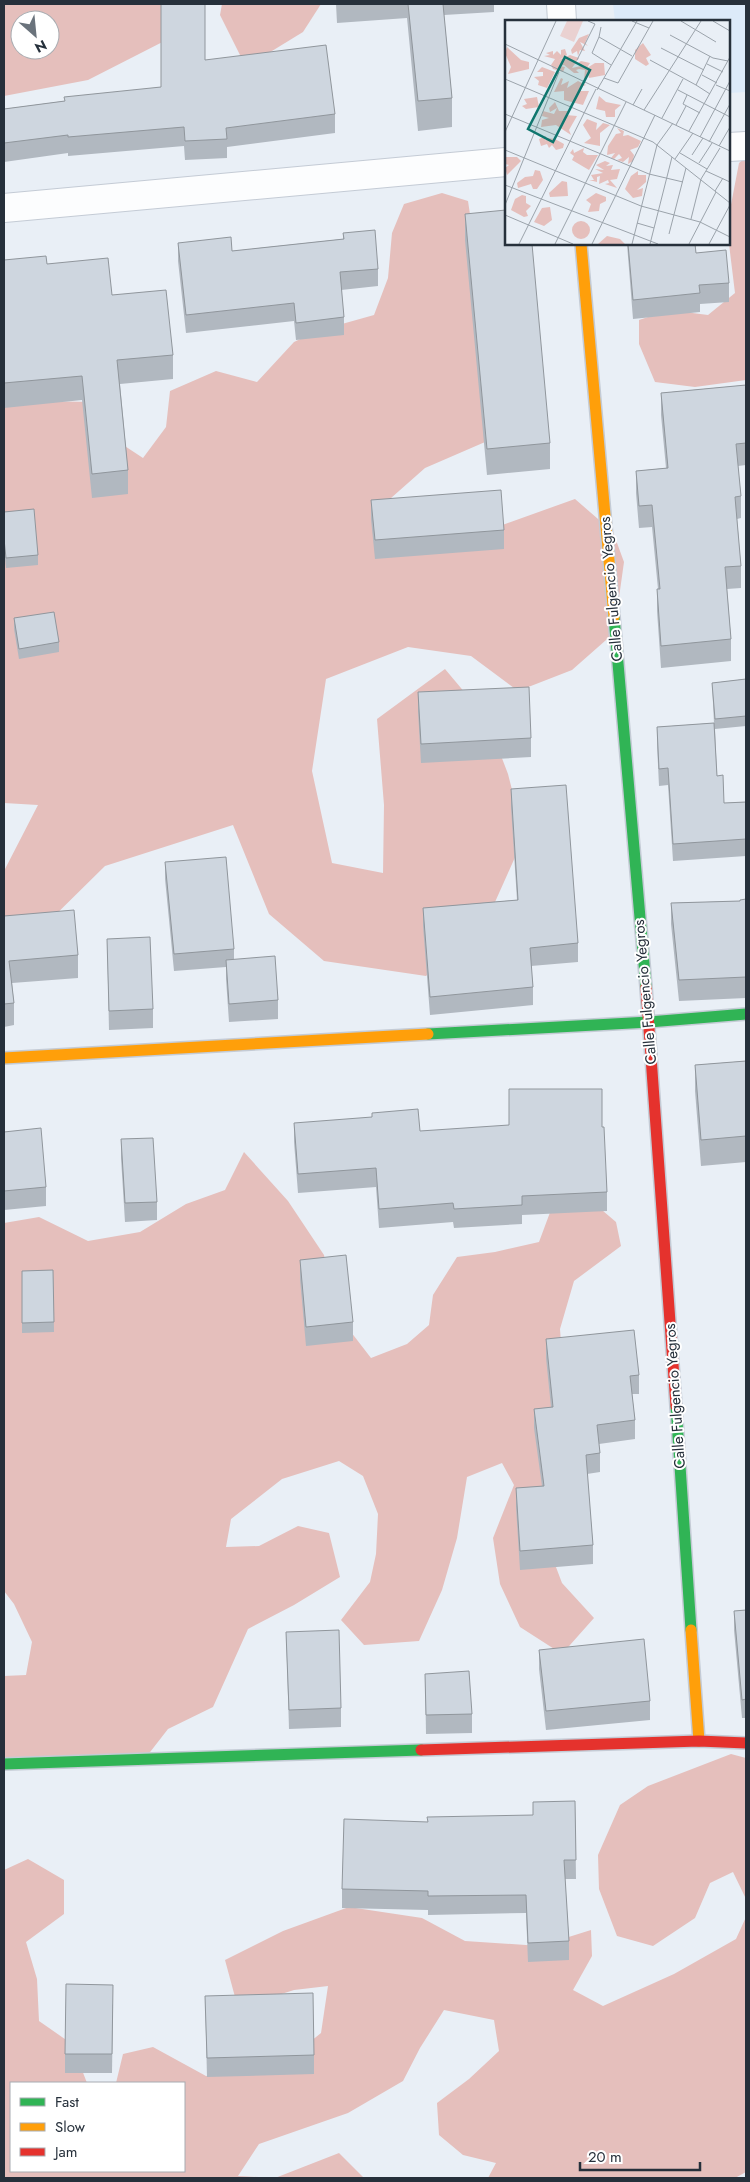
<svg xmlns="http://www.w3.org/2000/svg" width="750" height="2182" font-family="Jost,sans-serif">
<style>
.built{fill:#dceaf9}
.forest{fill:#e5bfbc;fill-rule:evenodd}
.lines{fill:none;stroke-linecap:round;stroke-linejoin:round}
.street-casing{stroke:#c4cbd5;stroke-width:30}
.fast-casing{stroke:#c4cbd5;stroke-width:14}
.slow-casing{stroke:#c4cbd5;stroke-width:14}
.jam-casing{stroke:#c4cbd5;stroke-width:14}
.street{stroke:#fcfdfe;stroke-width:28}
.fast{stroke:#30b455;stroke-width:11}
.slow{stroke:#ff9f0a;stroke-width:11}
.jam{stroke:#e5322d;stroke-width:11}
.wall{fill:#b1b8c0}
.building{fill:#ced6df;stroke:#90969c}
.labels{text-anchor:middle;dominant-baseline:central;stroke-width:4;stroke-linejoin:round;paint-order:stroke}
.street-label{font-size:15px;fill:#26303b;stroke:#fff}
.inset-road{fill:none;stroke:#9ba3ab;stroke-width:1}
.view{fill:#0f766e;fill-opacity:0.15;stroke:#0f766e;stroke-width:2.5}
.inset-edge{fill:none;stroke:#26303b;stroke-width:2.5}
</style>
<rect width="100%" height="100%" fill="#e9eff6"/>
<path class="built" d="M613,4h133v88l-17,1v-72h-114z"/>
<g class="forest">
<path d="M4,4h170l12,26 -98,50 -84,16zM20,20h30v30h-30z"/>
<path d="M222,4h99l-18,28 -57,35 -26,-52z"/>
<path d="M746,157v223l-51,7 -40,-5 -16,-38v-24l30,-10 39,5 27,-22 -6,-49v-29l10,-52z"/>
<path d="M442,193l26,8 6,40 18,198 -67,29 -43,38 95,28 98,-35 38,33 11,30 -10,71 -42,37 -54,21 -47,-35 -63,-9 -82,32 -14,92 20,92 51,10 1,-68 -7,-86 68,-50 42,50 21,55 16,63 -33,74 -65,65 -102,-15 -55,-47 -36,-89 -128,41 -72,71 -29,-2v-64l34,-66 -34,-2v-431l29,29 62,1 13,33 35,23 23,-31 4,-36 46,-20 41,11 37,-40 23,-11 57,-16 14,-37 4,-45 12,-29z"/>
<path d="M244,1152l44,49 36,54 10,55 37,48 36,-14 22,-19 4,-30 24,-38 38,-5 44,-10 16,-43h34l27,23 5,24 -47,35 -14,48 4,54 -16,163 14,37 32,35 -32,36 -42,-27 -20,-43 -7,-46 21,-53 -12,-22 -35,14 -10,61 -15,52 -23,51 -55,4 -23,-25 29,-38 6,-28 2,-40 -15,-38 -24,-15 -57,18 -51,40 -5,28 33,-1 39,-20 31,7 11,44 -46,28 -46,24 -35,78 -45,22 -28,36 -136,-4v-85l22,-1 6,-33 -18,-38 -10,-13v-368l35,-6 49,24 52,-9 46,-28 39,-14z"/>
<path d="M731,1754l15,4v141l-13,-27 -23,11 -15,35 -42,28 -36,-10 -18,-47 -1,-34 22,-50 28,-19z"/>
<path d="M28,1859l36,21v34l-38,28 11,37 2,42 33,23 15,39h-76v88h173v-88h-68l7,-29 30,-7 53,29 73,-9 42,-34 7,-47 -34,4 -56,18 -13,-48 58,-29 66,-24 73,11 43,23 75,5 51,-16 1,26 -19,34 30,16 71,-32 62,-35 10,-22v255l-11,6h-247l8,-15 -33,-8 -24,-20 -2,-32 32,-24 30,-28 -5,-31 -50,-10 -24,38 -17,33 -55,32 -89,31 -21,32 37,2 64,-25 25,25h-360v-308z"/>
</g>
<g class="lines">
<defs>
<g id="street">
<path d="M561,4l1,17"/>
<path d="M729,147l17,-1"/>
<path d="M4,208l502,-46"/>
</g>
<g id="fast">
<path d="M614,617l32,370"/>
<path d="M428,1034l221,-12 97,-8"/>
<path d="M676,1406l15,224"/>
<path d="M4,1764l417,-14"/>
</g>
<g id="slow">
<path d="M581,244l33,373"/>
<path d="M4,1058l424,-24"/>
<path d="M691,1630l8,111"/>
</g>
<g id="jam">
<path d="M646,987l30,419"/>
<path d="M421,1750l278,-9 47,2"/>
</g>
</defs>
<use href="#street" class="street-casing"/>
<use href="#fast" class="fast-casing"/>
<use href="#slow" class="slow-casing"/>
<use href="#jam" class="jam-casing"/>
<use href="#street" class="street"/>
<use href="#fast" class="fast"/>
<use href="#slow" class="slow"/>
<use href="#jam" class="jam"/>
</g>
<g class="wall">
<path d="M336,4h158v8l-50,3 8,83v29l-34,4 -11,-113 -70,5z"/>
<path d="M205,60l130,54v19l-108,14v11l-42,2 -1,-14 -116,10v-3l-64,9v-53l60,-8 97,-14z"/>
<path d="M465,214l85,229v26l-63,6 -22,-235z"/>
<path d="M343,233l35,36v17l-37,4 3,27v18l-48,5 -2,-19 -108,12 -8,-72v-18l54,8 111,-12z"/>
<path d="M627,244h68l1,9 33,30v19l-29,2v8l-67,7z"/>
<path d="M4,260l43,4 65,31 61,60v24l-53,5 8,86v24l-36,4 -10,-98 -78,8z"/>
<path d="M746,385v80l-8,1 3,30v22l-4,1 4,47v22l-14,1 4,50v22l-70,7 -4,-57v-22h1l-6,-62 -13,1 -3,-35v-22l30,-3 -5,-53v-22z"/>
<path d="M371,500l133,30v19l-129,10 -4,-40z"/>
<path d="M4,512l34,43v10l-32,3 -2,-19z"/>
<path d="M14,618l45,24v10l-40,7 -5,-30z"/>
<path d="M746,679v47l-31,3 2,47 7,27 22,-1v54l-73,5 -5,-76 -9,1 -2,-42v-17l57,-4 -2,-40z"/>
<path d="M418,692l113,46v19l-110,6 -3,-52z"/>
<path d="M511,789l67,154v19l-47,4 2,21v18l-103,10 -7,-89v-18l94,-8 -6,-93z"/>
<path d="M165,862l69,87v11l44,40v19l-49,3 -3,-43v-12l-52,4 -9,-92z"/>
<path d="M746,899v99l-67,3 -8,-77v-21l69,-2z"/>
<path d="M4,914v2l74,39v23l-66,5 2,20v22l-10,2z"/>
<path d="M107,939l46,70v19l-44,2z"/>
<path d="M746,1061v101l-45,4 -6,-75v-26z"/>
<path d="M294,1123l126,8 182,-4 5,65v19l-85,4v9l-68,4 -1,-6 -74,6 -3,-41 -78,6 -4,-51z"/>
<path d="M4,1132l42,55v19l-42,4z"/>
<path d="M121,1139l36,63v18l-32,2 -4,-64z"/>
<path d="M300,1260l53,62v19l-47,5 -6,-67z"/>
<path d="M53,1270l1,62 -32,1v-62z"/>
<path d="M546,1339l93,36v19h-7l3,26v19l-36,5 1,9v19l-13,2 6,71v19l-73,6 -4,-63v-19l26,-2 -8,-58v-19l17,-2 -5,-49z"/>
<path d="M746,1610v108h-4l-8,-88v-19z"/>
<path d="M286,1632l55,76v19l-52,2z"/>
<path d="M539,1650l111,51v19l-104,10 -7,-61z"/>
<path d="M425,1674l47,40v19l-46,1z"/>
<path d="M575,1801l1,78h-11l4,62v19l-41,2 -2,-49 -98,2v-5l-86,-2v-19l86,-67 105,-7z"/>
<path d="M205,1996l109,59v19l-107,3z"/>
<path d="M113,2004l-1,69h-47v-19z"/>
</g>
<g class="building">
<path d="M161,4h44v56l121,-15 9,69 -109,14 1,11 -42,2 -1,-14 -116,10v-2l-64,8v-34l61,-8 -1,-4 97,-10z"/>
<path d="M408,4h35l9,94 -34,3z"/>
<path d="M506,210v34h26l18,199 -63,6 -22,-235z"/>
<path d="M375,230l3,39 -38,3 4,45 -48,6 -2,-20 -108,12 -8,-72 53,-6 1,14 112,-12 -1,-6z"/>
<path d="M628,244h67l1,9 30,-3 3,33 -30,2 1,8 -67,7z"/>
<path d="M46,256l1,8 61,-6 4,37 54,-5 7,65 -56,5 11,110 -36,4 -10,-98 -78,7v-123z"/>
<path d="M746,385v58l-10,1 5,52 -6,1 6,69 -16,1 6,72 -70,7 -4,-57h3l-8,-84 -13,1 -3,-35 32,-3 -7,-75z"/>
<path d="M501,490l3,40 -129,10 -4,-40z"/>
<path d="M34,509l4,46 -32,3 -2,-19v-27z"/>
<path d="M54,612l5,30 -40,7 -5,-31z"/>
<path d="M746,679v37l-31,3 -3,-36z"/>
<path d="M529,687l2,51 -110,6 -3,-52z"/>
<path d="M714,723l3,53 6,-1 1,28 22,-1v37l-73,5 -5,-76 -9,1 -2,-42z"/>
<path d="M566,785l12,158 -48,5 3,39 -103,10 -7,-89 95,-8 -7,-111z"/>
<path d="M226,857l8,92 -60,5 -9,-92z"/>
<path d="M746,899v78l-67,3 -8,-77 69,-2v-1z"/>
<path d="M74,910l4,45 -69,6 5,42 -10,1v-90v2z"/>
<path d="M150,937l3,72 -44,2 -2,-72z"/>
<path d="M275,956l3,44 -49,4 -3,-44z"/>
<path d="M746,1061v75l-45,4 -6,-75z"/>
<path d="M509,1089h93v38h2l3,65 -85,4v9l-68,4 -1,-6 -74,6 -3,-41 -78,6 -4,-51 78,-6v-4l46,-4 2,22 89,-6z"/>
<path d="M41,1128l5,59 -42,4v-59z"/>
<path d="M153,1138l4,64 -32,1 -4,-64z"/>
<path d="M346,1255l7,67 -47,5 -6,-67z"/>
<path d="M53,1270l1,52 -32,1v-52z"/>
<path d="M634,1330l5,45 -9,1 5,44 -38,5 3,28 -14,2 7,90 -73,6 -4,-63 28,-2 -10,-77 19,-2 -7,-68z"/>
<path d="M746,1610v89l-4,1 -8,-89z"/>
<path d="M339,1630l2,78 -52,2 -3,-78z"/>
<path d="M644,1639l6,62 -104,10 -7,-61z"/>
<path d="M469,1671l3,43 -46,1 -1,-41z"/>
<path d="M575,1801l1,59h-12l5,81 -41,2 -2,-48 -98,1v-5l-86,-2 2,-70 84,3 -1,-5 106,-2v-13z"/>
<path d="M66,1984l47,1 -1,69h-47z"/>
<path d="M313,1993l1,62 -107,3 -2,-62z"/>
</g>
<g class="labels">
<g class="street-label">
<text transform="translate(611 589) rotate(-95)">Calle Fulgencio Yegros</text>
<text transform="translate(645 992) rotate(-95)">Calle Fulgencio Yegros</text>
<text transform="translate(675 1396) rotate(-94)">Calle Fulgencio Yegros</text>
</g>
</g>
<g transform="translate(505 20)">
<rect width="225" height="225" fill="#e9eff6"/>
<path d="M62,1h16l-9,21 -14,-6z" fill="#ead1d1"/>
<path d="M84,14l-4,9 3,3 -8,-4 5,9 -5,-1 -2,6 -1,-5 -5,3 -1,-4 8,-12zM138,23l8,12 -5,3 3,6 -3,2 -11,-7v-9zM2,27l14,13 8,2v7l-21,5 3,-7 -6,-14zM60,29l2,6 -8,5 11,-5 9,3 -7,10 9,-2 -3,-3 3,-2 9,2 -3,5 8,-5h9l1,12 -16,3 -1,-4 -4,6 1,-10 -6,-1 -3,1 3,3h-5l-10,-8 -4,1 5,1 -2,5 -10,-3 -2,-4 4,-6 -11,-3 6,-1 -4,-2 7,-2v4l4,-4 4,4v-5zM37,47l13,5 -8,16 -9,-3 1,-4 -5,-4 9,-1v-4h-6zM56,58l2,1 -2,6 8,-4 -2,7 11,-7 8,4 -6,2v4h9l-6,14 -19,-5v-9l-10,1zM94,76l7,6 15,3 -6,5v7h-9l-1,-6 -9,-2zM32,77l2,10 -13,2 -4,-3 5,-2 -3,-5zM50,82l4,9h11l-4,4 11,1 -8,14 2,5 -15,-10 -15,2 1,-7 7,-2 -7,-2 1,-5 11,3 3,-6 -7,4 -1,-4zM82,99l10,4 -1,7 7,-7 7,2 -10,8v13l-16,-3 7,-5 -8,-13zM112,108l7,3 -1,5 5,-1 13,6 -3,6 -8,3 4,5 -1,6 -5,3 1,-7 -6,5 -6,-2 5,-2 -3,-4 -5,5 -3,-1 4,-5 -8,2 1,-9 8,-12 5,-1zM41,116l-1,5 2,-3 8,1 9,5 -1,4 -7,2 -4,-5 -3,3 -2,-4 -6,2 -2,-7zM79,128l-1,4 4,3h11l-9,15 -17,-10 2,-4 -4,-3 3,-4 1,4zM0,137h12l4,4 -14,14 -2,-7 4,-3 -4,-1zM100,141l5,2 -4,3 7,-1 -2,5 9,-1 -3,10 -7,1 7,8 -12,-4 4,-1 -1,-3 -9,4 1,-8 -3,1v5l-8,-2h5l-3,-5 12,-2 -8,-4 9,1 -8,-5zM30,150l5,1 3,9 -6,9h-4l-2,-5 -13,4 -1,-5 8,-6 8,-1zM133,151v4h8v7l-9,8 6,-2 -1,8 -9,2 -8,-9 6,-13zM57,161l5,1 1,14 -18,1 -1,-4zM91,173l10,4v4l-6,3 -1,7 -11,1 3,-8 -5,-4zM17,175l4,1v7l5,3 -5,5 2,5 -4,1 -13,-7 4,-11zM45,187l2,13 -8,6 -10,-4 8,-14zM67 210a9 9 0 1 1 18 0a9 9 0 1 1-18 0ZM102,216l13,3 5,5h-27z" fill="#e5bfbc"/>
<path class="inset-road" d="M127,1l17,7M176,1l35,21M208,1l17,10M96,7l-2,10 33,19M165,15l43,23 15,3M94,17l-7,16 19,12M0,24l225,107M156,28l43,22M72,40l18,-36 -7,-3M145,40l46,25M202,44l16,8M197,55l15,8M99,58l14,5 35,-62M0,59l148,63 77,61M211,65l14,6M92,70l40,-69M173,70l52,27M205,74l-14,-9 14,-29M182,75l-4,9 17,9M128,85l9,-16M139,90l57,-89M0,94l144,60 34,8M157,98l21,-39M171,105l10,-19M184,111l41,-74M0,112l51,-111M195,117l30,-56M204,122l21,-38M214,126l11,-19M0,130l136,56 59,16 30,15M175,133l27,16M187,135l11,-17M170,139l18,-26M194,143l13,-20M201,151l24,11M0,165l153,59M210,171l8,-13M0,185l54,-133M0,195l68,29M186,199l10,-40 19,-31M132,203l17,5M164,214l17,-66M14,224l77,-155M50,224l71,-142M87,224l63,-129M127,224l25,-99 16,-22M145,224l22,-87M184,224l27,-52M204,224l21,-39"/>
<path class="view" d="M60,37l25,13 -37,72 -25,-13z"/>
<rect width="225" height="225" class="inset-edge"/>
</g>
<rect width="750" height="2182" fill="none" stroke="#26303b" stroke-width="10"/>
<rect x="10" y="2082" width="175" height="90" fill="#ffffff" stroke="#a8acb1"/>
<rect x="20" y="2098" width="25" height="8" fill="#30b455" stroke="#a8acb1"/>
<text x="55" y="2107" font-size="15" fill="#26303b">Fast</text>
<rect x="20" y="2123" width="25" height="8" fill="#ff9f0a" stroke="#a8acb1"/>
<text x="55" y="2132" font-size="15" fill="#26303b">Slow</text>
<rect x="20" y="2148" width="25" height="8" fill="#e5322d" stroke="#a8acb1"/>
<text x="55" y="2157" font-size="15" fill="#26303b">Jam</text>
<g transform="translate(35 35) rotate(153)"><circle r="24" fill="#ffffff" stroke="#a8acb1"/>
<path d="M0-4L9 19L0 12L-9 19Z" fill="#6a737c"/>
<text y="-8" font-size="14" font-weight="bold" text-anchor="middle" fill="#26303b">N</text>
</g>
<path d="M580 2162v8h120v-8" fill="none" stroke="#26303b" stroke-width="2.5"/>
<text x="588" y="2162" font-size="15" fill="#26303b" stroke="#ffffff" stroke-width="4" paint-order="stroke">20 m</text>
</svg>
